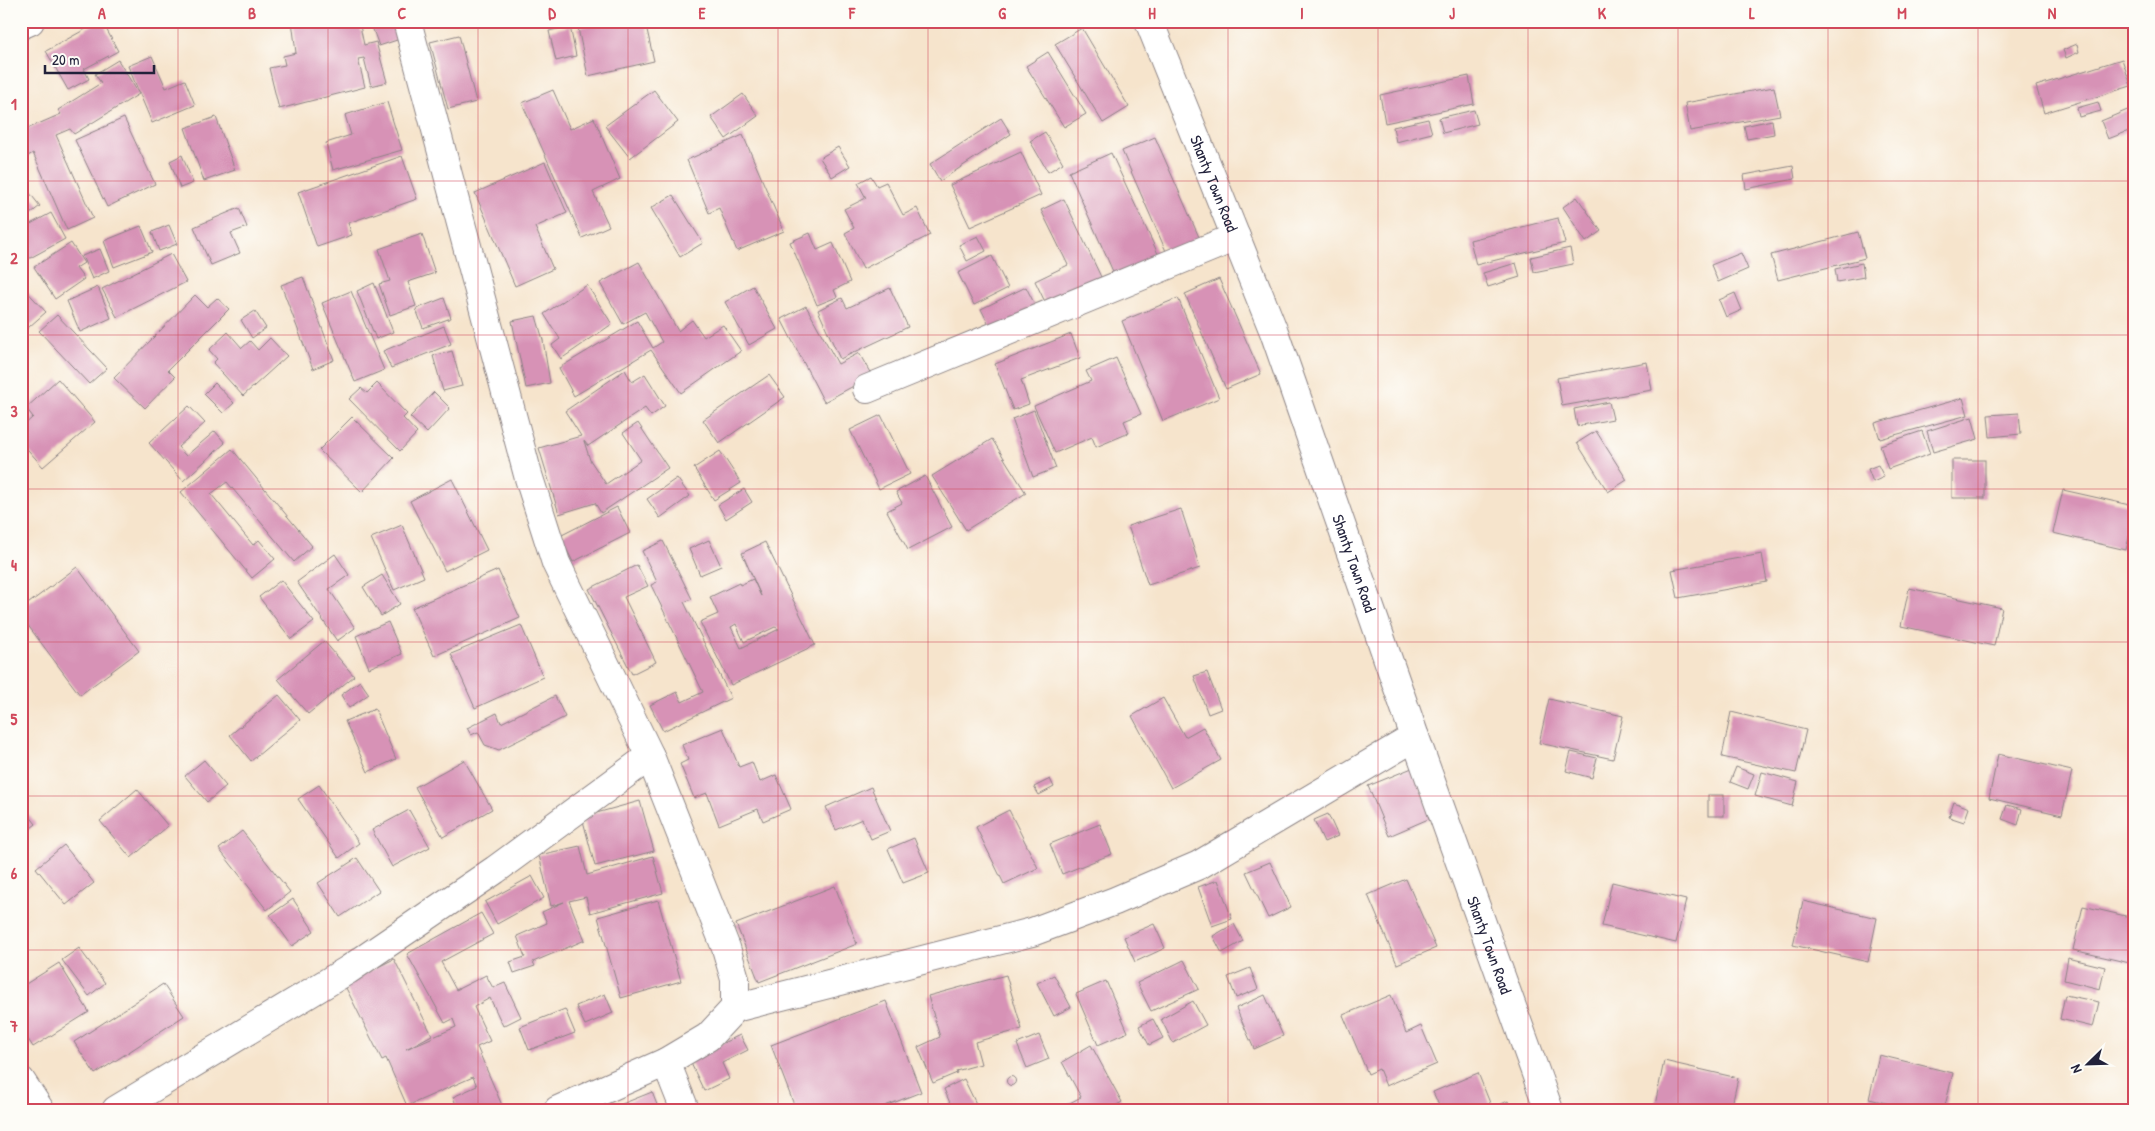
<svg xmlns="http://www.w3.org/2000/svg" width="2155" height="1131" font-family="'Patrick Hand',sans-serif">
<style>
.building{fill:#d792b6;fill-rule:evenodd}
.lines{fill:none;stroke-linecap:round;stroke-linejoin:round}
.minor-casing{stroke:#8c8384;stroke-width:30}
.minor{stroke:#fff;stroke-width:28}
.grid{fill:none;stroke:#d1495b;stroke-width:1;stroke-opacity:0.55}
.labels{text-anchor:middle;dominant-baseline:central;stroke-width:4;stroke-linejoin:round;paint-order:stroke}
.street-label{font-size:16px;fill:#22223b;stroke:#fdfcf7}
.neatline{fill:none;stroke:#d1495b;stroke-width:2}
.grid-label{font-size:16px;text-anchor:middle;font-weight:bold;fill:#d1495b}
</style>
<rect width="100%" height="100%" fill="#fdfcf7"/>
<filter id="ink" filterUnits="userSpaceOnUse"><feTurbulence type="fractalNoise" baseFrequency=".02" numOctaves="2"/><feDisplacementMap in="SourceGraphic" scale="10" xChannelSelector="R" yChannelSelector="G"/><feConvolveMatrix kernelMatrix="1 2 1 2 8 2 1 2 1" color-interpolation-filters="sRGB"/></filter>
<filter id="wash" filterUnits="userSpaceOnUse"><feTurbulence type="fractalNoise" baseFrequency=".0096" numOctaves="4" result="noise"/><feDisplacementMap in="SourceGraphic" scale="20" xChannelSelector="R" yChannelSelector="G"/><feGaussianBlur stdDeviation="1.12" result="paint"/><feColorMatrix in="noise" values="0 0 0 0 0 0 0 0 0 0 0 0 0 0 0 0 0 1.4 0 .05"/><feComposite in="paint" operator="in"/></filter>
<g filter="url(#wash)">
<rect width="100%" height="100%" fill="#f6e4cc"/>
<g id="blocks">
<g class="building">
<path d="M100,21h2l16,30 -34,18 5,10 -21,11 -22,-39z"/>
<path d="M292,21h67l5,24 12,-3 11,40 -16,4 -7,-28 -6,1 7,28 -86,22 -10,-41 16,-3 -2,-9 13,-3z"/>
<path d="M370,21h27l6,17 -24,8z"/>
<path d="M594,21h51l9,40 -66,15 -10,-48 17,-4z"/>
<path d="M570,26l6,30 -20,5 -7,-30z"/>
<path d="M1082,28l47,79 -26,16 -48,-79z"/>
<path d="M459,35l17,67 -28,7 -18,-67z"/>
<path d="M2077,44l2,8 -13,6 -3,-8z"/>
<path d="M1048,52l38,62 -22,13 -38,-61z"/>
<path d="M152,56l14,32 19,-8 10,25 -43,18 -24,-57z"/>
<path d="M2122,59l9,27 -87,27 -8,-27z"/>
<path d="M118,60l21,34 -65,40 -4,-5 -14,6 37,83 -26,12 -34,-77 -12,7v-46l8,14 32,-14 -3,-4 43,-27 -6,-9z"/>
<path d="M1469,76l5,28 -89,19 -5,-28z"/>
<path d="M1774,87l6,28 -90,16 -5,-28z"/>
<path d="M553,90l17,39 24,-11 26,61 -27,13 16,34 -27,12 -60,-135z"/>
<path d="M654,90l24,32 -48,36 -25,-32z"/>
<path d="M743,94l15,22 -32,23 -15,-22z"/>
<path d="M387,102l15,48 -69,20 -7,-27 25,-8 -6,-20z"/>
<path d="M2098,102l3,9 -22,6 -2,-9z"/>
<path d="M2130,109l4,9v11l-26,10 -7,-18z"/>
<path d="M1474,110l4,14 -35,9 -4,-15z"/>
<path d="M216,117l19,53 -31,11 -19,-53z"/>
<path d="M124,118l31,66 -48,23 -32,-67z"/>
<path d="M1001,118l10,16 -71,47 -10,-17z"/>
<path d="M1428,119l4,14 -36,9 -3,-15z"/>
<path d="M1772,120l2,14 -27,5 -3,-13z"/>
<path d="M1045,132l18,31 -15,9 -18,-31z"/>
<path d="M743,135l41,96 -47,20 -18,-43 -10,5 -22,-53z"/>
<path d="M1155,137l47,107 -33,14 -47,-107z"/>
<path d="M838,147l12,19 -18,11 -12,-19z"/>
<path d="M1021,152l20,43 -71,32 -20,-42z"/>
<path d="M1111,153l48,103 -44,20 -46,-104z"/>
<path d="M182,155l11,28 -13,5 -10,-27z"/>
<path d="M402,156l15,43 -69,24 4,12 -35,12 -19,-55z"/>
<path d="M545,162l22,51 -32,14 18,42 -38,17 -40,-93z"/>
<path d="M1793,166l2,13 -49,10 -2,-14z"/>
<path d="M871,176l6,10 9,-4 17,33 14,-7 13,27 -67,34 -18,-36 9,-5 -10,-19 22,-11 -8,-15z"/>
<path d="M21,182l19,24 -19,15z"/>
<path d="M673,195l30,48 -23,14 -29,-49z"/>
<path d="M1577,197l24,34 -15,11 -23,-35z"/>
<path d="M1064,199l37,78 -55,27 -11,-23 33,-16 -27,-55z"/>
<path d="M239,208l8,19 -16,6 9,20 -29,12 -17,-38z"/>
<path d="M51,213l14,26 -44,24v-34z"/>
<path d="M1558,218l7,25 -89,22 -6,-25z"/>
<path d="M169,225l8,19 -18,7 -7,-19z"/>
<path d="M141,226l11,26 -38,15 -10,-26z"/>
<path d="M1858,232l7,26 -87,22 -7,-25z"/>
<path d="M810,233l7,17 16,-7 17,39 -16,8 3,7 -20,8 -27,-63z"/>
<path d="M422,234l13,39 -27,9 8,24 -26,9 -11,-31 11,-3 -11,-32z"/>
<path d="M978,236l8,15 -19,10 -8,-16z"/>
<path d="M71,243l13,20 -8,5 8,11 -29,20 -21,-32z"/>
<path d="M1570,248l3,16 -39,8 -3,-15z"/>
<path d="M100,249l9,22 -17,8 -10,-23z"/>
<path d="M1741,253l7,16 -30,13 -7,-17z"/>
<path d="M171,254l15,28 -69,35 -15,-28z"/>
<path d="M992,256l16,32 -34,17 -16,-32z"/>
<path d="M639,262l39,69 14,-11 12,17 19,-12 18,26 -60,42 -30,-43 -77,46 -15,-28 78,-47 16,27 9,-6 -17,-30 -22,12 -23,-41z"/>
<path d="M1516,263l4,14 -32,10 -5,-14z"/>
<path d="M1862,263l2,14 -27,5 -2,-13z"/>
<path d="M303,277l31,83 -21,9 -32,-84z"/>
<path d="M1219,279l42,95 -35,15 -41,-95z"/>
<path d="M374,283l19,49 -17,7 -19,-48z"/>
<path d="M21,285l25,27 -25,22z"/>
<path d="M587,285l25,39 -51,35 -9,-14 8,-6 -16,-25z"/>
<path d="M753,286l24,43 -28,16 -24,-43z"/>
<path d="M98,287l13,31 -31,14 -13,-31z"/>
<path d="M1026,287l15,30 -45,22 -15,-30z"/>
<path d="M890,288l18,39 -68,32 -22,-49 24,-12 5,10z"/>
<path d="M351,291l33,79 -29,12 -33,-79z"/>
<path d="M1735,293l7,17 -16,7 -7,-17z"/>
<path d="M195,295l12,12 10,-9 12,11 -61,61 7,7 -30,31 -31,-30z"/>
<path d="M444,298l7,20 -28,10 -7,-19z"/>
<path d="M1178,298l41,100 -56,23 -41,-100z"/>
<path d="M806,306l32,58 21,-11 13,23 -48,26 -43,-83z"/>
<path d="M255,311l11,17 -14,10 -11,-18z"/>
<path d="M57,315l50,53 -18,16 -50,-53z"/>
<path d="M536,316l7,24 7,43 -24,5 -14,-67z"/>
<path d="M444,326l7,18 -60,24 -8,-17z"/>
<path d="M228,332l14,16 8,-7 8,9 12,-12 17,18 -44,40 -30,-33 4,-4 -8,-9z"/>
<path d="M1071,334l9,24 -59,22 8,24 -16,6 -18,-46z"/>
<path d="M452,351l10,35 -19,5 -10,-35z"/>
<path d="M1116,358l25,56 -17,7 5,12 -33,14 -4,-10 -37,16 -21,-47 57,-25 -5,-10z"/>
<path d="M1647,362l5,28 -90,16 -5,-28z"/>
<path d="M625,370l7,12 13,-8 20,32 -14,10 -6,-8 -57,38 -4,-5 6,19 16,24 35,-24 -18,-27 15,-10 30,45 -67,45 -6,-10 -36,11 -20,-66 42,-12 -16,-25z"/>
<path d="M769,375l16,22 -66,46 -16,-23z"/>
<path d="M58,379l37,43 -52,45 -22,-25v-14l12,-11 -7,-9z"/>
<path d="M215,383l19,20 -11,10 -19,-19z"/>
<path d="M377,383l30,31 -4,4 14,15 -17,18 -51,-52 12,-11 6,5z"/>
<path d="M434,392l16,16 -23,25 -17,-16z"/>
<path d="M1963,398l5,17 -88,24 -5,-16z"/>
<path d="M1609,402l4,17 -36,7 -3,-17z"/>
<path d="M189,406l16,17 -27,24 8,9 29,-25 10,12 -42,38 -34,-38z"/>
<path d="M1034,410l22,58 -23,9 -21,-58z"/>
<path d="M2019,413l2,21 -31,3 -2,-22z"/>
<path d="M881,415l29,59 -31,15 -29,-59z"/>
<path d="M352,417l42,41 -32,34 -43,-42z"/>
<path d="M1972,417l6,22 -45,13 -6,-21z"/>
<path d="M1596,431l31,49 -19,12 -31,-49z"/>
<path d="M1922,431l8,23 -42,15 -8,-24z"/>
<path d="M992,439l34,54 -60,37 -34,-54z"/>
<path d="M232,449l80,97 -18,16 -67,-80 -16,12 42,51 6,-5 16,19 -23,19 -71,-86z"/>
<path d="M720,451l21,32 -27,17 -20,-32z"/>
<rect x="1952" y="460" width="33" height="38"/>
<path d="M1878,465l6,12 -11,5 -5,-13z"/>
<path d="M925,476l27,51 -44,23 -21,-39 15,-8 -6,-11z"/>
<path d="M677,478l13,18 -30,22 -13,-19z"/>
<path d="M452,479l35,71 -42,21 -35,-70z"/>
<path d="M744,489l8,13 -26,17 -8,-14z"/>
<path d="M2063,490l71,16v10l-8,34 -73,-17z"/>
<path d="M617,507l13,26 -57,29 -13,-26z"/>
<path d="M1181,509l19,59 -52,17 -20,-59z"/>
<path d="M402,525l22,52 -30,13 -23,-52z"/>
<path d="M709,540l12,26 -21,9 -11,-26z"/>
<path d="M663,541l29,58 -8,3 47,96 -68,33 -13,-26 27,-13 5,10 21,-10 -52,-107 6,-3 -15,-31z"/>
<path d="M765,542l50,103 -84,40 -31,-63 18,-8 -8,-17 29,-14 1,2 13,-6 8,17 -19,-43zM736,624l8,18 31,-15 4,2 -38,19 -10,-21z"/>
<path d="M335,554l14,21 -20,14 26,39 -18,13 -40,-59z"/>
<path d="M1762,554l5,28 -89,16 -6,-28z"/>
<path d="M637,565l11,21 -24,11 32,65 -24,12 -43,-85z"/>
<path d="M77,567l62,84 -59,44 -59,-79v-7z"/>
<path d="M498,570l22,48 -86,38 -22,-48z"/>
<path d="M382,575l18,29 -19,12 -18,-29z"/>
<path d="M281,580l33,42 -23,17 -32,-42z"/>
<path d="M1909,588l93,20 -8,38 -93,-20z"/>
<path d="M388,622l14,32 -33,14 -13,-32z"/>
<path d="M521,625l22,52 -68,31 -24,-54z"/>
<path d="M324,641l30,35 -46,38 -30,-35z"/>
<path d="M1207,672l14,37 -13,5 -14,-38z"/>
<path d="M360,681l9,13 -20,14 -8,-13z"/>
<path d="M279,695l21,25 -49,41 -21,-26z"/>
<path d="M555,696l10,21 -66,33 -14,-5 -7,-13 -7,3 -4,-7 30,-15 4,10z"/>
<path d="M1163,698l22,39 18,-10 18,33 -50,28 -39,-72z"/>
<path d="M1549,699l74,17 -10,43 -74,-16z"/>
<path d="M375,709l21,50 -28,13 -23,-51z"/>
<path d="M1731,712l75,18 -10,43 -74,-16z"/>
<path d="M723,728l16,39 13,-5 8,20 16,-7 15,34 -28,12 -5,-12 -39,16 -12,-32 -13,5 -14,-34 8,-4 -6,-15z"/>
<path d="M1571,752l26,6 -5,20 -26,-7z"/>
<path d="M1998,754l74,17 -10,44 -73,-17z"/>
<path d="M204,760l22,26 -19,16 -22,-26z"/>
<path d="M464,760l28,49 -49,28 -28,-50z"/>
<path d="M1736,767l18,7 -6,15 -18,-7z"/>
<path d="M1412,768l21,49 -44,19 -21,-50z"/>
<path d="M1762,772l36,10 -6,24 -37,-10z"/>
<path d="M1050,779l4,8 -15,8 -5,-8z"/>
<path d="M319,785l40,58 -20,15 -41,-59z"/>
<path d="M871,787l19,44 -19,8 -9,-20 -26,11 -10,-23z"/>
<path d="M137,789l31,37 -37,32 -31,-37z"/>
<rect x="1708" y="795" width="16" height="21"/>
<path d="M640,801l14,50 -59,15 -13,-49z"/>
<path d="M1954,802l15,6 -5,14 -15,-5z"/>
<path d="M21,805l15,19 -15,12z"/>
<path d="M2007,805l15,4 -4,16 -16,-6z"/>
<path d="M409,810l21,37 -38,20 -20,-37z"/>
<path d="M1009,810l29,58 -34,16 -28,-57z"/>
<path d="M1328,814l10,22 -14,6 -10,-22z"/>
<path d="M1100,824l12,30 -50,20 -12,-30z"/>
<path d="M242,831l48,61 -23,18 -48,-61z"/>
<path d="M914,838l15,35 -26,10 -15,-34z"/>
<path d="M64,845l30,38 -28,22 -30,-37z"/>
<path d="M580,846l7,29 66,-19 10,37 -73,20 -4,-16 -17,4 16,39 -52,22 2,4 -21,7 -4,-11 15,-5 -8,-21 30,-13 -5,-11 22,-10 -13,4 -12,-51z"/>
<path d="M357,858l22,33 -39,26 -22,-34z"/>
<path d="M1270,862l21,45 -23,11 -22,-46z"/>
<path d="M532,876l12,22 -47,26 -12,-22z"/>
<path d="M1406,879l30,69 -39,16 -29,-69z"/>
<path d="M1218,880l14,39 -20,7 -14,-39z"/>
<path d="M1612,882l74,18 -10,43 -74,-17z"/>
<path d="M835,886l22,58 -98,38 -23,-58z"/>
<path d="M293,899l21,32 -22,15 -22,-31z"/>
<path d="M658,900l23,81 -60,17 -23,-81z"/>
<path d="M1803,901l74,17 -9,44 -75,-17z"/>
<path d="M2083,906l51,12v46l-61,-14z"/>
<path d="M481,913l12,21 -52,28 15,28 30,-15 7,13 12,-5 16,34 -18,9 -13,-28 -16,9 16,34 -13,6 27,63h-46l-5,-13 24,-11 -4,-9 -66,29 -21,-48 -4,2 -38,-76 50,-25 38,76 -26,14 50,-22 -3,-8 -8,4 -38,-69z"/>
<path d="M1154,924l11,24 -30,14 -11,-25z"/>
<path d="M1234,924l9,17 -21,12 -9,-17z"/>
<path d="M79,948l26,35 -16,13 -27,-36z"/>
<path d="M2068,958l37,9 -5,22 -36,-9z"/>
<path d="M1184,960l15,29 -48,22 -14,-28z"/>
<path d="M59,963l30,49 -56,35 -12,-19v-41z"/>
<path d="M1250,968l8,21 -22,9 -8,-21z"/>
<path d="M1006,975l16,54 -47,13 6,22 -25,7 1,2 -24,10 -15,-36 22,-10 -12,-41z"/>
<path d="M1054,975l17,32 -17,9 -17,-33z"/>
<path d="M1106,981l22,51 -30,13 -22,-51z"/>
<path d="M163,984l21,32 -89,58 -21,-32z"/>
<path d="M605,994l8,19 -28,12 -9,-19z"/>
<path d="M1265,995l18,41 -29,13 -18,-41z"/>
<path d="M1391,995l15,38 15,-7 16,38 -51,22 -7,-17 -11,5 -25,-59z"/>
<path d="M2065,995l34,7 -6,25 -33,-8z"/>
<path d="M886,1001l35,91 -46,18h-79l-25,-65z"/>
<path d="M1193,1001l13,24 -33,18 -12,-24z"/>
<path d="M565,1009l10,24 -46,17 -9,-23z"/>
<path d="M1153,1019l10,19 -14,7 -10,-19z"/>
<path d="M740,1035l8,15 -26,13 7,16 -25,12 -15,-32z"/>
<path d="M1039,1035l10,24 -22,9 -10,-24z"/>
<path d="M1091,1045l31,57 -14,8h-42l-2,-4 17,-9 -19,-35z"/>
<path d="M1879,1055l74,18 -9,37h-29l-46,-11z"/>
<path d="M1664,1061l74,17 -7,32h-56l-20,-5z"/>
<path d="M1478,1073l14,35 16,-7 4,9h-71l-8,-18z"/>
<circle cx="1011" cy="1081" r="4.5"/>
<path d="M964,1079l15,31h-26l-9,-21z"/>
<path d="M652,1092l7,18h-34l-3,-6z"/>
</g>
</g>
</g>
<g filter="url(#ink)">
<use href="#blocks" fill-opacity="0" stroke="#8c8384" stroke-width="1"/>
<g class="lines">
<defs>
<g id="minor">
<path d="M407,21l121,454 28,88 94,193 76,192 9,31v29l-27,29 -42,25 -108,48"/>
<path id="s1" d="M1149,21l125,311 141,405 134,373"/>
<path d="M21,25l9,-4"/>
<path d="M867,389l369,-152"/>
<path d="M735,1008l297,-76 83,-31 84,-36 216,-128"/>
<path d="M666,1062l19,48"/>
<path d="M21,1081l19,29"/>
<path d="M116,1110l232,-140 147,-100 155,-114"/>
</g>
</defs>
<use href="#minor" class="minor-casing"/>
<use href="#minor" class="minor"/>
</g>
</g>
<path class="grid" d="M178,21v1089M328,21v1089M478,21v1089M628,21v1089M778,21v1089M928,21v1089M1078,21v1089M1228,21v1089M1378,21v1089M1528,21v1089M1678,21v1089M1828,21v1089M1978,21v1089M21,181h2113M21,335h2113M21,489h2113M21,642h2113M21,796h2113M21,950h2113"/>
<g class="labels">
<g class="street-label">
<text stroke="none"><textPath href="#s1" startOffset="175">Shanty Town Road</textPath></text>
<text stroke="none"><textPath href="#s1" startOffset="580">Shanty Town Road</textPath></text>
<text stroke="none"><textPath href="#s1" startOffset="985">Shanty Town Road</textPath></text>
</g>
</g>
<rect width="2155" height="1131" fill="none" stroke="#fdfcf7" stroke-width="55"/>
<g transform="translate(2088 1064) rotate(247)" stroke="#fdfcf7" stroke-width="4" paint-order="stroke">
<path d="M0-4L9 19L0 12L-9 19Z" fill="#22223b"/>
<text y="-8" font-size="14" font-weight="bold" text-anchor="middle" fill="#22223b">N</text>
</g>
<path d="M45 65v8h109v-8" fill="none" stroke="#22223b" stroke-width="2.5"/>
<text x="52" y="65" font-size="15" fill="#22223b" stroke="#fdfcf7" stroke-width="4" paint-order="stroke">20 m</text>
<rect x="28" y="28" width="2100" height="1076" class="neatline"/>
<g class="grid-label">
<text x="102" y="19">A</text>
<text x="252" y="19">B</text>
<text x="402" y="19">C</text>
<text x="552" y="19">D</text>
<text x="702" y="19">E</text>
<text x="852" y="19">F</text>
<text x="1002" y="19">G</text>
<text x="1152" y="19">H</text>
<text x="1302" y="19">I</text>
<text x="1452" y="19">J</text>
<text x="1602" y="19">K</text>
<text x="1752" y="19">L</text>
<text x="1902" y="19">M</text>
<text x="2052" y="19">N</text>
<text x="14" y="110">1</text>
<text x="14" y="264">2</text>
<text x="14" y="417">3</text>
<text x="14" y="571">4</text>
<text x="14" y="725">5</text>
<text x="14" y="879">6</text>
<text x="14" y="1032">7</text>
</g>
</svg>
